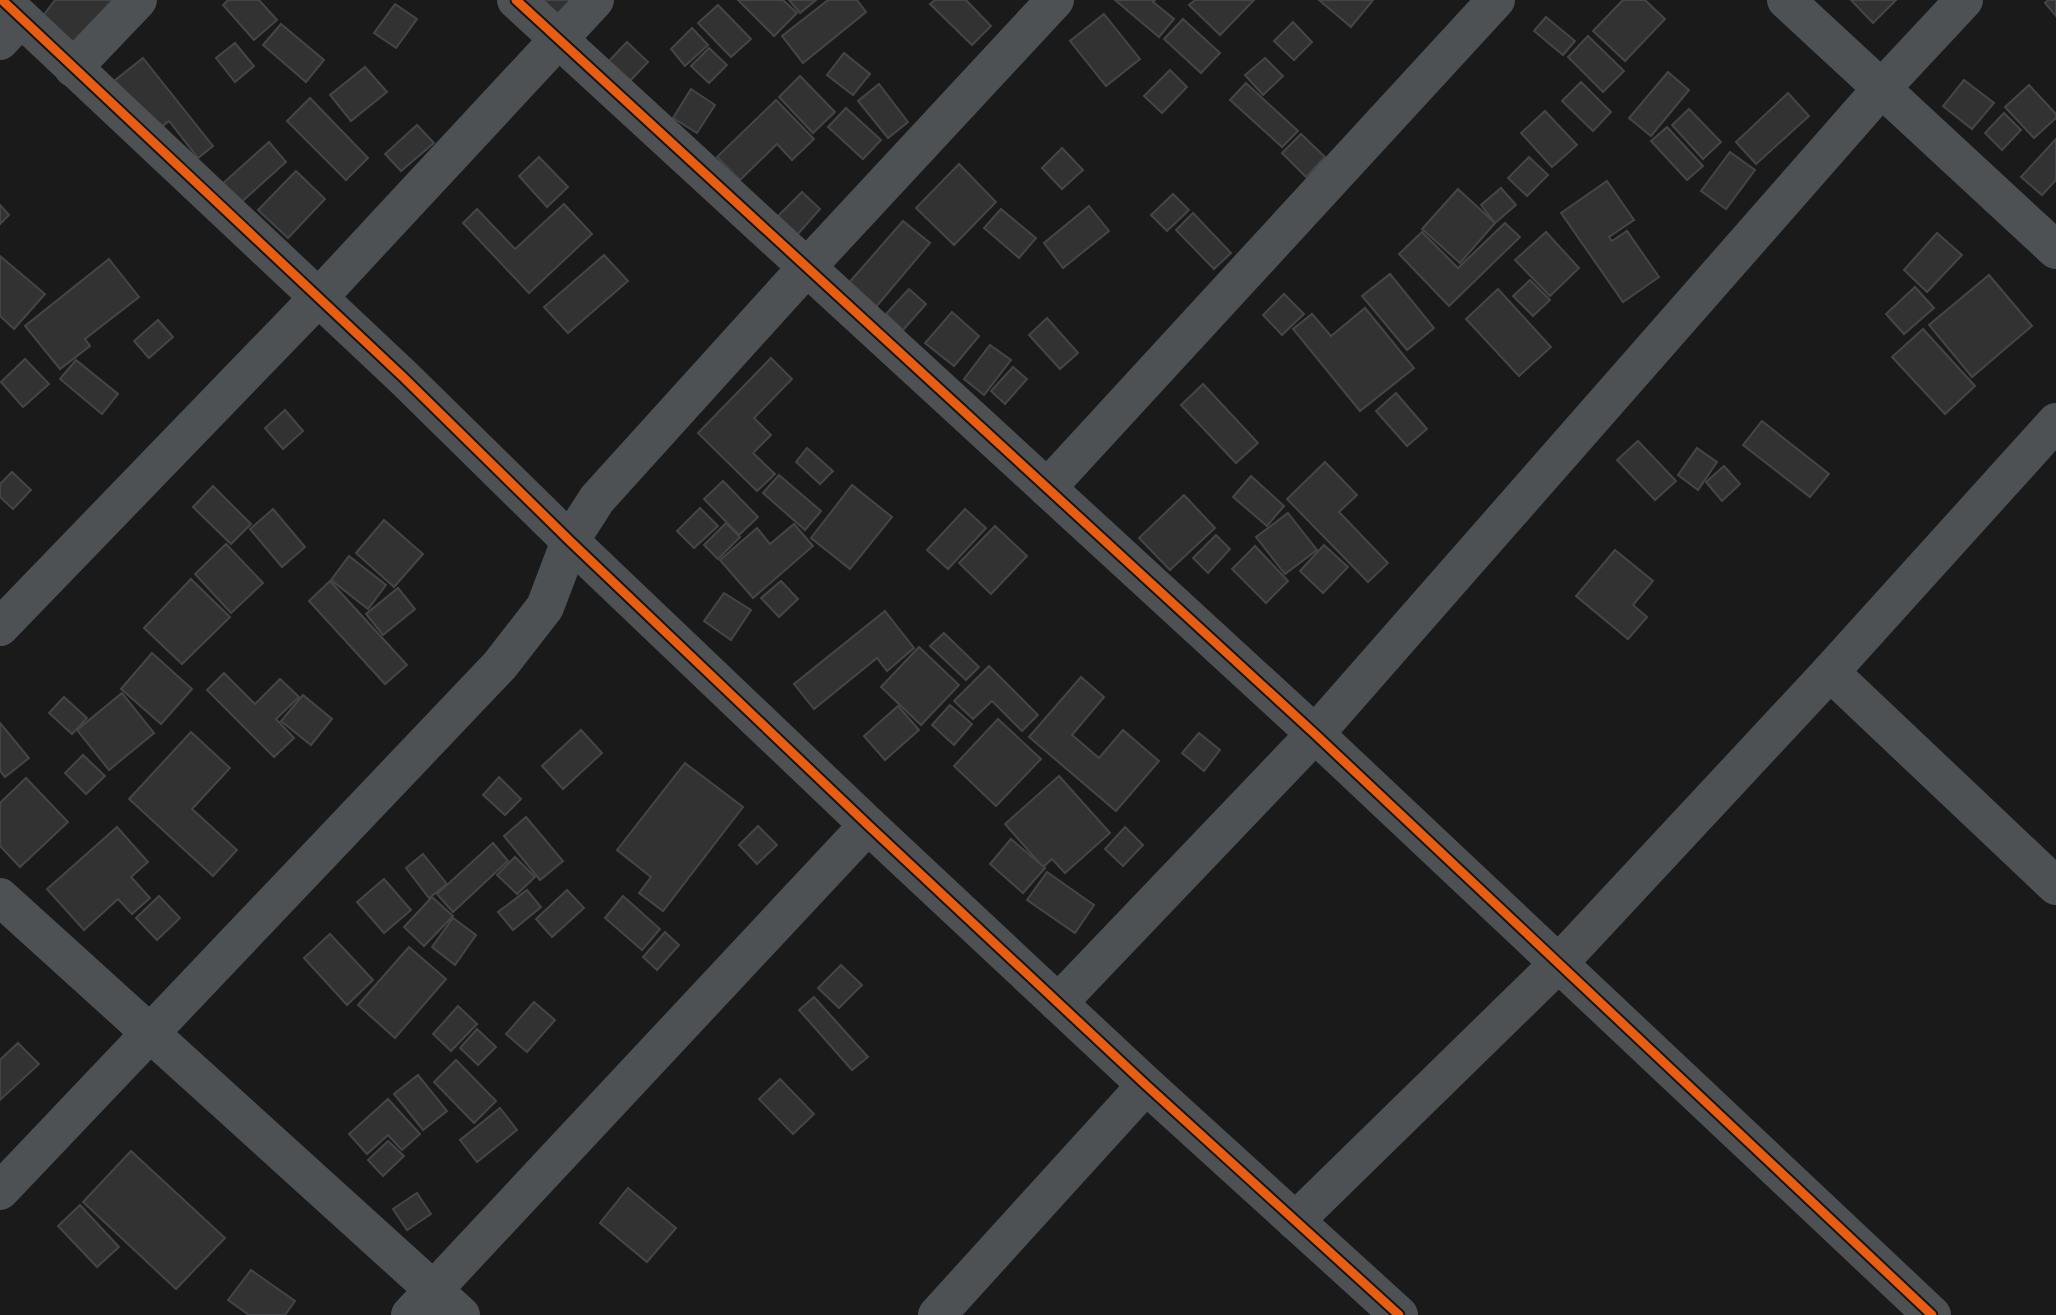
<svg xmlns="http://www.w3.org/2000/svg" width="2056" height="1315" font-family="'Sofia Sans Condensed',sans-serif">
<style>
.building{fill:#323233;stroke:#434547;stroke-width:2}
.lines{fill:none;stroke-linecap:round;stroke-linejoin:round}
.minor{stroke:#4e5154;stroke-width:38}
.cycleway-casing{stroke:#141517;stroke-width:13}
.cycleway{stroke:#e95d12;stroke-width:9}
</style>
<rect width="100%" height="100%" fill="#1a1a1b"/>
<g class="building">
<path d="M55,0h60l-41,53 -37,-29z"/>
<path d="M228,0h31l18,20 -23,20 -31,-35z"/>
<path d="M543,0h34l-16,17z"/>
<path d="M738,0h45l14,13 -23,23z"/>
<path d="M789,0h27l-16,13z"/>
<path d="M828,0h29l9,12 -63,51 -21,-27z"/>
<path d="M935,0h31l25,26 -19,19 -42,-41z"/>
<path d="M1115,0h40l-2,2 21,17 -15,18z"/>
<path d="M1195,0h59l-34,35 -31,-30z"/>
<path d="M1319,0h54l-22,27z"/>
<path d="M1623,0h22l20,19 -40,42 -32,-30z"/>
<path d="M1851,0h45l-23,23z"/>
<path d="M2048,0h8v16l-11,-13z"/>
<path d="M395,4l22,15 -21,29 -22,-15z"/>
<path d="M718,5l33,34 -20,18 -33,-34z"/>
<path d="M1104,14l36,45 -34,27 -36,-45z"/>
<path d="M1546,17l29,24 -12,14 -29,-24z"/>
<path d="M1183,19l37,34 -19,20 -37,-34z"/>
<path d="M1293,22l19,20 -18,18 -20,-19z"/>
<path d="M281,24l43,36 -18,22 -43,-37z"/>
<path d="M692,28l16,17 -23,21 -14,-17z"/>
<path d="M1588,36l36,35 -21,21 -35,-35z"/>
<path d="M627,42l21,20 -19,20 -21,-20z"/>
<path d="M235,43l19,23 -19,16 -19,-24z"/>
<path d="M709,48l18,17 -18,18 -18,-17z"/>
<path d="M844,53l26,21 -17,21 -26,-20z"/>
<path d="M143,58l70,88 -15,12 -29,-37 -24,19 -41,-51z"/>
<path d="M1265,58l18,18 -20,19 -18,-20z"/>
<path d="M365,67l22,25 -36,29 -21,-26z"/>
<path d="M1170,70l17,17 -25,26 -18,-17z"/>
<path d="M1668,72l21,18 -38,46 -22,-18z"/>
<path d="M800,76l35,36 -22,21 -34,-36z"/>
<path d="M1964,80l30,23 -22,26 -29,-23z"/>
<path d="M1581,82l30,30 -18,19 -31,-30z"/>
<path d="M1246,83l52,48 -16,16 -52,-47z"/>
<path d="M879,84l29,38 -20,16 -30,-37z"/>
<path d="M2029,85l27,29v4l-22,20 -29,-31z"/>
<path d="M691,89l24,16 -18,28 -24,-15z"/>
<path d="M1788,93l21,23 -53,48 -20,-22z"/>
<path d="M310,98l58,60 -22,22 -59,-59z"/>
<path d="M776,100l38,39 -22,21 -15,-16 -37,36 -23,-23z"/>
<path d="M846,108l35,32 -18,19 -35,-32z"/>
<path d="M1689,109l32,33 -18,17 -31,-34z"/>
<path d="M1545,111l32,34 -25,22 -31,-34z"/>
<path d="M2004,113l17,17 -19,20 -17,-17z"/>
<path d="M417,125l17,18 -33,28 -16,-17z"/>
<path d="M1667,127l36,39 -16,14 -36,-39z"/>
<path d="M1301,134l24,23 -19,20 -24,-24z"/>
<path d="M2056,139v41l-14,15 -21,-18z"/>
<path d="M269,142l17,20 -48,43 -17,-20z"/>
<path d="M1062,148l21,22 -21,19 -20,-21z"/>
<path d="M1730,152l25,18 -29,39 -25,-18z"/>
<path d="M539,157l29,30 -21,20 -28,-31z"/>
<path d="M1529,157l19,18 -21,21 -19,-18z"/>
<path d="M959,164l37,38 -42,43 -38,-37z"/>
<path d="M296,171l29,28 -37,39 -30,-28z"/>
<path d="M1607,181l27,39 -25,17 3,4 15,-10 32,46 -36,25 -62,-89z"/>
<path d="M1501,188l15,17 -21,18 -14,-18z"/>
<path d="M1458,189l37,34 -35,40 -38,-34z"/>
<path d="M802,192l18,17 -23,26 -19,-19z"/>
<path d="M1173,194l16,16 -22,21 -16,-16z"/>
<path d="M564,204l28,30 -63,59 -66,-70 14,-14 38,40z"/>
<path d="M0,205l9,10 -9,9z"/>
<path d="M1089,206l20,25 -46,37 -19,-25z"/>
<path d="M1001,209l35,29 -17,20 -35,-30z"/>
<path d="M1193,213l38,40 -17,16 -38,-39z"/>
<path d="M903,221l27,22 -55,65 -28,-23z"/>
<path d="M1505,223l15,14 -71,69 -50,-52 23,-22 36,36z"/>
<path d="M1546,232l33,36 -29,28 -35,-36z"/>
<path d="M1937,233l25,22 -35,37 -23,-22z"/>
<path d="M604,255l24,26 -60,52 -24,-26z"/>
<path d="M0,256l45,38 -31,35 -14,-13z"/>
<path d="M109,259l30,38 -54,42 5,7 -30,23 -35,-43z"/>
<path d="M1390,274l44,54 -27,22 -45,-54z"/>
<path d="M1989,275l43,51 -60,51 -43,-52z"/>
<path d="M1530,280l20,20 -17,16 -20,-20z"/>
<path d="M1915,287l19,21 -30,26 -18,-20z"/>
<path d="M909,289l17,15 -23,26 -17,-16z"/>
<path d="M1498,289l53,58 -32,29 -53,-57z"/>
<path d="M1284,294l20,20 -22,21 -19,-20z"/>
<path d="M1365,308l49,60 -54,43 -67,-82 19,-15 19,22z"/>
<path d="M952,312l27,24 -25,30 -29,-23z"/>
<path d="M1047,318l31,35 -18,16 -31,-34z"/>
<path d="M158,320l15,17 -24,21 -15,-17z"/>
<path d="M1923,329l52,57 -30,28 -53,-57z"/>
<path d="M990,345l21,15 -27,35 -20,-16z"/>
<path d="M771,358l21,21 -38,39 17,17 -18,18 22,21 -18,17 -59,-58z"/>
<path d="M25,359l24,25 -26,23 -22,-25z"/>
<path d="M76,360l42,34 -16,20 -42,-35z"/>
<path d="M1013,367l14,12 -22,25 -14,-13z"/>
<path d="M1203,384l55,59 -22,20 -55,-58z"/>
<path d="M1396,393l31,36 -20,17 -31,-35z"/>
<path d="M285,410l18,21 -20,18 -18,-21z"/>
<path d="M1762,421l67,53 -19,23 -67,-52z"/>
<path d="M1638,441l38,40 -21,19 -38,-40z"/>
<path d="M807,448l26,23 -13,13 -24,-22z"/>
<path d="M1697,448l20,14 -19,28 -20,-15z"/>
<path d="M1325,462l32,33 -18,17 49,51 -20,19 -81,-83z"/>
<path d="M1724,466l16,18 -18,17 -16,-19z"/>
<path d="M12,472l19,18 -18,19 -13,-12v-13z"/>
<path d="M779,475l42,36 -16,19 -42,-37z"/>
<path d="M1251,476l33,30 -17,20 -34,-29z"/>
<path d="M723,481l35,36 -19,18 -35,-36z"/>
<path d="M852,485l40,32 -42,52 -39,-31z"/>
<path d="M213,486l38,38 -20,20 -38,-37z"/>
<path d="M1184,495l31,33 -45,42 -31,-32z"/>
<path d="M700,508l18,18 -24,22 -17,-17z"/>
<path d="M273,509l32,38 -23,20 -32,-38z"/>
<path d="M965,509l21,19 -38,41 -21,-19z"/>
<path d="M1288,513l29,37 -32,24 -29,-37z"/>
<path d="M384,520l39,34 -29,33 -38,-34z"/>
<path d="M726,523l14,14 -22,22 -14,-14z"/>
<path d="M794,524l19,22 -60,52 -33,-38 37,-32 13,16z"/>
<path d="M995,526l32,30 -36,38 -32,-31z"/>
<path d="M1216,535l14,14 -22,24 -15,-15z"/>
<path d="M226,544l37,39 -32,30 -36,-39z"/>
<path d="M1324,545l24,22 -25,26 -23,-22z"/>
<path d="M1255,546l33,35 -22,22 -34,-34z"/>
<path d="M1615,550l38,31 -20,24 14,12 -19,22 -52,-43z"/>
<path d="M349,556l37,29 -18,24 -37,-29z"/>
<path d="M191,579l39,38 -48,47 -38,-36z"/>
<path d="M330,581l77,84 -22,19 -76,-83z"/>
<path d="M781,581l17,18 -19,18 -18,-19z"/>
<path d="M398,588l17,21 -32,26 -17,-21z"/>
<path d="M724,593l27,17 -20,30 -27,-19z"/>
<path d="M885,611l29,37 -27,23 -10,-13 -63,51 -20,-25z"/>
<path d="M944,633l35,34 -13,13 -36,-34z"/>
<path d="M919,647l40,38 -38,40 -40,-38z"/>
<path d="M152,653l40,36 -31,35 -40,-35z"/>
<path d="M989,666l49,49 -16,16 -30,-30 -19,18 -19,-18z"/>
<path d="M224,673l31,31 25,-25 19,18 -23,22 18,19 -20,19 -67,-67z"/>
<path d="M1081,677l23,20 -32,38 27,23 24,-28 36,31 -43,50 -87,-74z"/>
<path d="M122,693l32,40 -45,37 -32,-40z"/>
<path d="M303,695l29,24 -21,26 -30,-24z"/>
<path d="M64,697l23,21 -15,16 -23,-21z"/>
<path d="M950,705l22,19 -18,21 -22,-20z"/>
<path d="M898,706l21,24 -34,30 -21,-24z"/>
<path d="M998,719l43,40 -45,47 -42,-40z"/>
<path d="M0,723l29,35 -24,19 -5,-6z"/>
<path d="M581,730l21,23 -39,36 -21,-23z"/>
<path d="M191,732l39,36 -38,41 45,41 -24,26 -84,-77z"/>
<path d="M1199,733l21,17 -16,21 -22,-18z"/>
<path d="M83,755l22,21 -19,18 -21,-21z"/>
<path d="M685,763l58,44 -80,104 -24,-18 12,-16 -34,-27z"/>
<path d="M1059,776l51,57 -45,40 -13,-14 -9,8 -38,-43z"/>
<path d="M499,777l22,22 -16,16 -22,-20z"/>
<path d="M26,778l42,44 -48,45 -20,-21v-43z"/>
<path d="M526,817l37,44 -23,19 -36,-44z"/>
<path d="M758,826l19,19 -20,19 -18,-19z"/>
<path d="M117,827l31,35 -17,15 19,21 -18,16 -14,-15 -34,31 -37,-41z"/>
<path d="M1125,827l18,18 -20,21 -18,-17z"/>
<path d="M1011,839l34,29 -22,25 -33,-29z"/>
<path d="M493,843l15,18 -55,51 -16,-18z"/>
<path d="M423,854l24,30 -18,14 -23,-30z"/>
<path d="M515,857l20,20 -18,17 -20,-19z"/>
<path d="M1047,872l47,33 -19,28 -48,-33z"/>
<path d="M384,879l27,31 -27,23 -27,-31z"/>
<path d="M527,890l14,17 -28,23 -15,-18z"/>
<path d="M567,890l17,18 -32,29 -16,-18z"/>
<path d="M159,896l21,22 -23,22 -21,-22z"/>
<path d="M623,896l37,33 -18,21 -37,-32z"/>
<path d="M432,897l21,19 -29,30 -20,-19z"/>
<path d="M453,918l23,17 -21,30 -23,-18z"/>
<path d="M665,932l14,13 -22,25 -14,-13z"/>
<path d="M330,934l43,46 -26,25 -43,-47z"/>
<path d="M409,947l37,32 -51,59 -37,-33z"/>
<path d="M841,965l21,20 -23,23 -21,-20z"/>
<path d="M814,997l54,60 -16,13 -53,-60z"/>
<path d="M534,1002l21,18 -28,32 -21,-18z"/>
<path d="M458,1006l19,18 -26,27 -18,-17z"/>
<path d="M477,1029l19,18 -18,18 -18,-17z"/>
<path d="M18,1043l21,21 -39,36v-40z"/>
<path d="M456,1060l40,41 -22,22 -40,-41z"/>
<path d="M418,1075l29,36 -24,19 -29,-36z"/>
<path d="M780,1079l34,35 -21,20 -34,-35z"/>
<path d="M388,1099l32,35 -18,16 -14,-15 -21,19 -18,-20z"/>
<path d="M500,1108l17,22 -40,32 -17,-22z"/>
<path d="M388,1141l16,15 -21,20 -15,-16z"/>
<path d="M131,1151l94,87 -49,51 -93,-87z"/>
<path d="M628,1188l48,40 -29,34 -47,-39z"/>
<path d="M417,1193l14,21 -24,16 -14,-21z"/>
<path d="M80,1205l39,42 -22,20 -39,-41z"/>
<path d="M251,1270l44,31 -10,14h-36l-21,-15z"/>
</g>
<g class="lines">
<g class="minor">
<path d="M2,0l401,377 167,164 298,284 278,260 253,230"/>
<path d="M516,0l799,734 617,581"/>
<path d="M1786,0l270,250"/>
<path d="M0,41l21,-23"/>
<path d="M73,68l65,-68"/>
<path d="M1047,488l449,-488"/>
<path d="M0,627l319,-330 276,-297"/>
<path d="M1830,672l226,214"/>
<path d="M0,897l461,418"/>
<path d="M1058,1003l257,-269 566,-645 83,-89"/>
<path d="M0,1191l500,-526 45,-58 25,-66 27,-42 210,-232 248,-267"/>
<path d="M1295,1221l263,-257 272,-292 226,-250"/>
<path d="M410,1315l458,-490"/>
<path d="M937,1315l209,-230"/>
</g>
<defs>
<g id="cycleway">
<path d="M2,0l401,377 167,164 298,284 278,260 253,230"/>
<path d="M516,0l799,734 617,581"/>
</g>
</defs>
<use href="#cycleway" class="cycleway-casing"/>
<use href="#cycleway" class="cycleway"/>
</g>
</svg>
